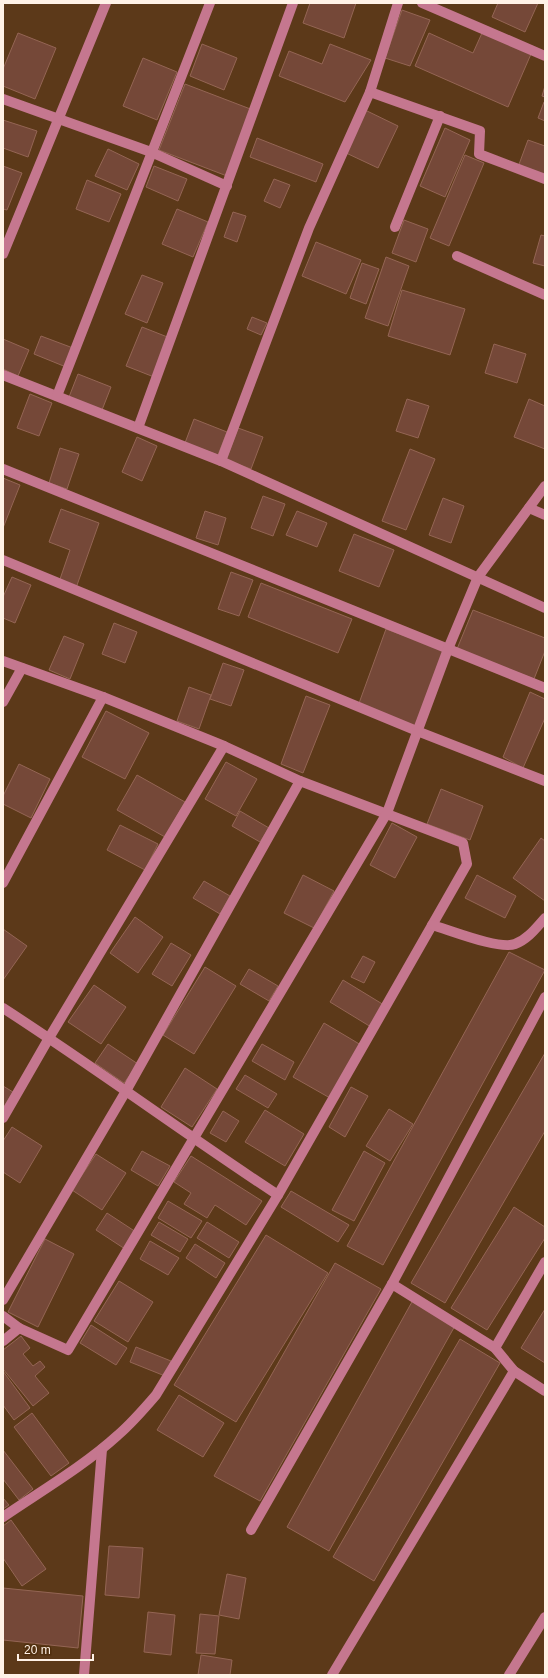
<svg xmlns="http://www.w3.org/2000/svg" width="548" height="1678" font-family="Arial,sans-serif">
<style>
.building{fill:#754838;stroke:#946554}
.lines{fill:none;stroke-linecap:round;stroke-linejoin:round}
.minor{stroke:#c5778f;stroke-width:10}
</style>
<rect width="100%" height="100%" fill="#5c3919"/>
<g class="building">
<path d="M310,3h46l-12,35 -41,-15z"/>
<path d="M498,3h40l-13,29 -33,-15z"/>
<path d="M402,10l28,10 -20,46 -25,-8z"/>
<path d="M18,33l38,15 -21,51 -32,-13v-17z"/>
<path d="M429,33l44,20 9,-20 49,21 -23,53 -93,-41z"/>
<path d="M202,44l35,14 -13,32 -34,-14z"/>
<path d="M330,44l41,16 -26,42 -66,-26 10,-25 33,13z"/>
<path d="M143,58l34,14 -20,48 -34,-14z"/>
<path d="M185,84l68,26 -26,66 -68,-26z"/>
<path d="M545,86v11l-3,-1z"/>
<path d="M544,102l1,1v18l-7,-3z"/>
<path d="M365,110l33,16 -20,42 -34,-16z"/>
<path d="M3,120l34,11 -9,26 -25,-9z"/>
<path d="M445,128l25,12 -25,57 -25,-11z"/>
<path d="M257,138l66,26 -7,18 -66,-25z"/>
<path d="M528,140l17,6v31l-27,-10z"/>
<path d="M108,149l31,15 -12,26 -32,-14z"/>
<path d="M465,155l19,8 -35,83 -19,-8z"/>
<path d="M3,166l19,7 -15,37 -4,-1z"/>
<path d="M154,166l33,13 -9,22 -32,-14z"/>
<path d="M274,179l16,6 -10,23 -16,-7z"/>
<path d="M87,180l34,14 -12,28 -33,-13z"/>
<path d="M177,209l31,13 -15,35 -31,-13z"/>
<path d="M233,212l13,4 -9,26 -13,-5z"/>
<path d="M404,220l24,9 -12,33 -24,-9z"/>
<path d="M541,235l4,1v30l-12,-3z"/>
<path d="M316,242l45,18 -15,34 -44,-18z"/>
<path d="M386,257l23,9 -21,60 -23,-8z"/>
<path d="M362,263l17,6 -13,35 -16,-6z"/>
<path d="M142,275l21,8 -16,40 -22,-9z"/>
<path d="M402,290l63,19 -15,46 -62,-19z"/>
<path d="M252,317l15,6 -6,12 -14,-6z"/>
<path d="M142,327l28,11 -16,39 -28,-11z"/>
<path d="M41,336l32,12 -7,19 -32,-13z"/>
<path d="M3,339l26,11 -11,26 -15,-7z"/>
<path d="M494,344l32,10 -9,29 -32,-10z"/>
<path d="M78,374l33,13 -9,23 -33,-13z"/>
<path d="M30,394l22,9 -13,33 -22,-8z"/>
<path d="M407,399l22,7 -11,32 -22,-7z"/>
<path d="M529,399l16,7v43l-31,-12z"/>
<path d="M194,419l33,13 -9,23 -33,-12z"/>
<path d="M238,428l25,9 -12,32 -25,-9z"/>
<path d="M137,437l20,9 -15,35 -20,-9z"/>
<path d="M60,448l19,6 -12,35 -18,-6z"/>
<path d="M410,449l25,10 -29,71 -24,-9z"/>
<path d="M3,478l17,7 -17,43z"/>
<path d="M263,496l22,8 -12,32 -22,-8z"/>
<path d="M443,498l21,8 -13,37 -22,-8z"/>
<path d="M61,509l38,14 -23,65 -17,-6 11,-32 -21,-8z"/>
<path d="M205,511l21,7 -8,27 -22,-7z"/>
<path d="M297,511l30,12 -10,24 -31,-12z"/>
<path d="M354,534l40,16 -15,37 -40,-16z"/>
<path d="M231,572l22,8 -14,36 -21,-7z"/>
<path d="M12,577l19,8 -16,38 -12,-5v-21z"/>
<path d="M261,583l91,36 -14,34 -90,-36z"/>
<path d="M473,610l72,28v13l-11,28 -77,-30z"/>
<path d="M114,623l23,9 -12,31 -23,-9z"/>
<path d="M386,629l58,21 -29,77 -57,-21z"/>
<path d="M64,636l20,8 -14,35 -21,-9z"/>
<path d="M223,663l21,7 -13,36 -21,-7z"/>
<path d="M189,687l22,8 -12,34 -22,-8z"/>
<path d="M530,692l15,7v19l-22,50 -20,-11z"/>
<path d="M306,696l24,9 -27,68 -22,-9z"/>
<path d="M106,711l43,22 -24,46 -43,-22z"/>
<path d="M226,762l31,17 -21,37 -31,-17z"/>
<path d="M19,764l31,15 -19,39 -28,-14v-8z"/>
<path d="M137,775l48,27 -20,35 -48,-27z"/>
<path d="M441,789l42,17 -13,34 -43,-16z"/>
<path d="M240,811l29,17 -9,14 -28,-16z"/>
<path d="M392,823l25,14 -22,41 -25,-13z"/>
<path d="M120,825l38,19 -13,26 -38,-20z"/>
<path d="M541,838l4,3v60l-32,-23z"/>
<path d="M303,875l31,16 -20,37 -30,-15z"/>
<path d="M477,875l39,21 -11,22 -40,-20z"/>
<path d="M204,881l26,15 -10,18 -27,-16z"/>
<path d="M135,917l28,20 -25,36 -28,-20z"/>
<path d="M3,929l24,17 -24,34z"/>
<path d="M171,943l20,12 -19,31 -20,-12z"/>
<path d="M509,952l36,18 -162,295 -36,-19z"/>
<path d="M363,956l12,6 -11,21 -13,-6z"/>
<path d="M205,967l31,19 -42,68 -31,-19z"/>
<path d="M249,969l29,17 -9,15 -29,-17z"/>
<path d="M343,980l41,25 -13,22 -41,-25z"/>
<path d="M94,985l32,22 -25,37 -33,-22z"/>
<path d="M324,1023l37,22 -31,53 -37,-21z"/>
<path d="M108,1044l30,20 -14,19 -29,-20z"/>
<path d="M262,1044l32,18 -9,18 -33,-19z"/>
<path d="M545,1053v78l-100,172 -34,-20z"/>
<path d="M185,1068l32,21 -25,38 -31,-20z"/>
<path d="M245,1075l32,19 -9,14 -32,-19z"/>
<path d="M3,1086l10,6 -10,16z"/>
<path d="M351,1087l17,9 -23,41 -16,-10z"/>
<path d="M389,1109l24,15 -23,37 -24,-15z"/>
<path d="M265,1110l39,24 -19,32 -40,-24z"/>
<path d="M223,1111l16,10 -13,21 -16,-9z"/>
<path d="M12,1127l30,19 -22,37 -17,-11v-31z"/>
<path d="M142,1151l28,15 -12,20 -27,-16z"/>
<path d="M364,1151l21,12 -31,58 -22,-11z"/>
<path d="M96,1154l30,19 -24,37 -30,-20z"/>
<path d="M191,1156l71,45 -16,24 -31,-20 -8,13 -23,-14 7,-11 -17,-11z"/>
<path d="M291,1191l58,34 -11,17 -57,-35z"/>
<path d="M168,1201l34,20 -11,17 -33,-20z"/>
<path d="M514,1207l31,20v11l-58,92 -36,-22z"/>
<path d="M107,1213l29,19 -11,17 -29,-19z"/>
<path d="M159,1222l29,17 -8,13 -29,-17z"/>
<path d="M207,1222l32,20 -10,16 -32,-20z"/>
<path d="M266,1235l62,38 -92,149 -62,-37z"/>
<path d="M45,1239l29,15 -36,73 -30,-15z"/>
<path d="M150,1241l29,17 -11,17 -28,-16z"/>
<path d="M195,1244l30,19 -9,15 -30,-20z"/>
<path d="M335,1263l46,26 -121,212 -46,-25z"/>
<path d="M119,1281l34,21 -25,40 -34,-21z"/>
<path d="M413,1300l43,24 -127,227 -42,-24z"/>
<path d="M545,1309v54l-24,-15z"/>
<path d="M91,1325l36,23 -11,17 -36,-22z"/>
<path d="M21,1336l9,12 -7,6 10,12 7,-5 5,6 -10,9 14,17 -16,13 -30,-37v-19z"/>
<path d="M460,1339l40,24 -126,218 -41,-24z"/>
<path d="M136,1347l35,14 -6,15 -35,-14z"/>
<path d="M3,1371l27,37 -16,12 -11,-15z"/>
<path d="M179,1395l45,28 -21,34 -46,-27z"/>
<path d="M32,1413l37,50 -18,13 -37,-49z"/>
<path d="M3,1450l30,39 -14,11 -16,-21z"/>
<path d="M3,1498l6,7 -6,4z"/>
<path d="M11,1520l35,49 -24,17 -19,-28v-32z"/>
<path d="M109,1546l34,2 -4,50 -34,-3z"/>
<path d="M227,1574l19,4 -7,41 -20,-4z"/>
<path d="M3,1588l80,8 -5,52 -75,-8z"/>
<path d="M148,1612l27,3 -4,40 -27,-3z"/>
<path d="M200,1614l19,2 -4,38 -19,-1z"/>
<path d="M201,1655l31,5 -2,15h-32z"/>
</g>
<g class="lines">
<g class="minor">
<path d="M422,3l123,53"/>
<path d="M370,92l110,39 -1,23 66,25"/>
<path d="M3,99l148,53 76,34"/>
<path d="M395,227l45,-111"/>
<path d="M3,254l103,-251"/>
<path d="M457,256l88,39"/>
<path d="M3,375l218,86 324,147"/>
<path d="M57,396l153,-393"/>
<path d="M138,428l155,-425"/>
<path d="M221,461l88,-233 61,-136 28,-89"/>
<path d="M3,469l542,219"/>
<path d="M529,508l16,7"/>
<path d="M3,560l414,171 128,50"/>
<path d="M3,661l100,36 121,49 76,35 163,62 4,21 -189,331 -122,200c-12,14 -24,28 -38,40 -34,31 -77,56 -115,82"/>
<path d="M3,702l19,-34"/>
<path d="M3,883l100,-186"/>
<path d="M432,925c18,5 67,25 83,19 13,-5 21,-16 30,-26"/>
<path d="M3,1008c93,60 182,126 275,187"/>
<path d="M3,1118l46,-80 175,-292"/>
<path d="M392,1284l103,64 19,23 31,20"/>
<path d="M3,1300l123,-209 174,-310"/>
<path d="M3,1316l16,12 49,22 319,-537 61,-164 30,-72 67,-91"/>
<path d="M3,1341l16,-13"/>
<path d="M495,1348l50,-86"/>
<path d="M251,1530l141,-246 153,-287"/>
<path d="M84,1675l18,-226"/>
<path d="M332,1675l182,-304"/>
<path d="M509,1675l36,-58"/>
</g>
</g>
<rect width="548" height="1678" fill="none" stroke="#fff2e7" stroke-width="8"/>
<path d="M18 1654v6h75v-6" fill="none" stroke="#fff2e7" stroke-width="2"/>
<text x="24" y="1654" font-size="12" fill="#fff2e7" stroke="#512f0e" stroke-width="3" paint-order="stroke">20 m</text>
</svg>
